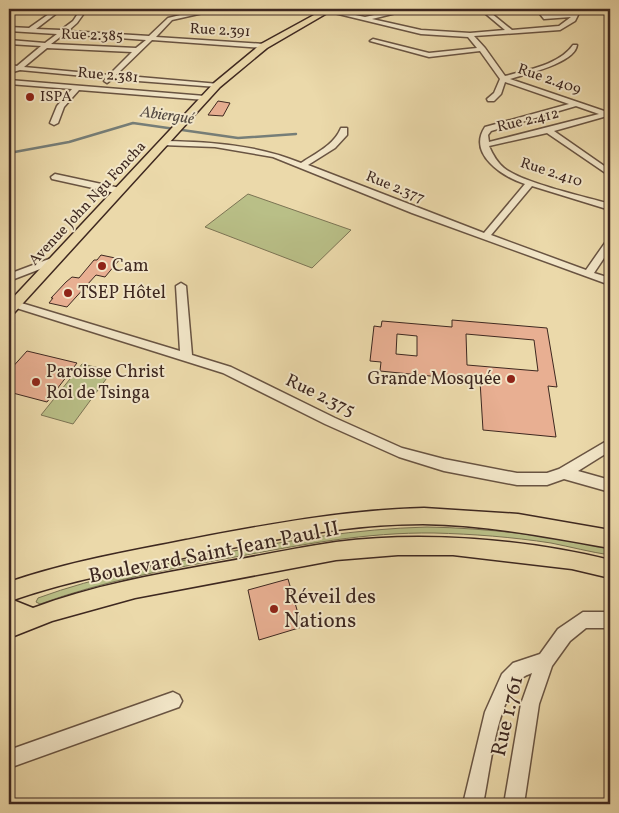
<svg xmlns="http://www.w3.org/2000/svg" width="619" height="813" font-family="Vollkorn,serif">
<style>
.green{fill:#b9bf87;stroke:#7c7454}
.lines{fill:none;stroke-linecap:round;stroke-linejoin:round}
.stream{stroke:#767e78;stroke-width:2.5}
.building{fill:#e8af92;stroke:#3e2820;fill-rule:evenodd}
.minor-casing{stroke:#695442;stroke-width:3}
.major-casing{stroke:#3e2820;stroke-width:3}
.minor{fill:#f2e6c8;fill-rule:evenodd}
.major{fill:#ebd9aa;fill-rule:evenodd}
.poi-dot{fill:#8f2418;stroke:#f2e6c8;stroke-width:2}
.labels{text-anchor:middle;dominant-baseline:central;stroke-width:4;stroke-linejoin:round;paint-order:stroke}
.far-street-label{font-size:15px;fill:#3e2820;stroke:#f2e6c8}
.far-poi-label{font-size:15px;fill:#3e2820;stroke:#f2e6c8;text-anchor:start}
.far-water-label{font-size:16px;font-style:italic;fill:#564c44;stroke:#f2e6c8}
.poi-label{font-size:18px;fill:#3e2820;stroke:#f2e6c8;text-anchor:start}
.street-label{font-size:18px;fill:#3e2820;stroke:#f2e6c8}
.near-street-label{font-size:21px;fill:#3e2820;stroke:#f2e6c8}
.near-poi-label{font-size:21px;fill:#3e2820;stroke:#f2e6c8;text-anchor:start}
</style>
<rect width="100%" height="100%" fill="#ebd9aa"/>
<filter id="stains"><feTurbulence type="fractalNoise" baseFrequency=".004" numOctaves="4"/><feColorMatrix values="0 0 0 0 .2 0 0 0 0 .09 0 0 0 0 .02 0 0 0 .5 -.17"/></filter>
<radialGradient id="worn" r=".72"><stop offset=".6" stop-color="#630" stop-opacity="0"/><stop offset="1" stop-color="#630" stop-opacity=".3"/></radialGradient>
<g class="green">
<path d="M248,194l103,36 -39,38 -107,-41z"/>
<path d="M82,364l30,7 -39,53 -32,-9z"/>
<path d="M427,527c61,1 123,9 183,21v7c-20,-3 -39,-8 -59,-12 -39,-6 -78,-9 -117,-10 -68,-1 -133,12 -199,24 -66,12 -132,24 -195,47l-4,-2 2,-4c60,-22 122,-33 185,-45 70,-13 131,-24 204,-26z"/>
</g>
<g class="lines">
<path class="stream" d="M9,153l60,-11 64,-19 105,15 58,-4"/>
</g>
<g class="building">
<path d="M218,101l12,2 -7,13 -15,-1z"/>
<path d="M101,255l19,4 -15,18 -9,-2 -29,32 -18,-4 4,-5h-2l15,-16 6,-5 7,1 15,-18h3z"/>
<path d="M452,320l95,8 10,59 -9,-1 8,51 -73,-7 -3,-49 -100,-10 1,-9 -11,-1 4,-35 7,1 1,-6 70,6zM397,334l20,2v20l-21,-2zM466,334l68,6 4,31 -71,-6z"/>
<path d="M27,351l50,12 -30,39 -38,-10v-21z"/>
<path d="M288,579l14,48 -43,13 -11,-50z"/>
</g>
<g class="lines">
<defs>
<g id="minor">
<path d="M56,9h6l-26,20 25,1 12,-9 8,-12h6l-10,14 -9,8 81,5 19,-18 33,-8 2,3 -31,7 -16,17 108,7 3,2 -3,2 -112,-8 -36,35 103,9v2l-2,1 -105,-8 -5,4 -3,-2 2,-3 -86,-8 -7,2v-3h-4v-4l8,1 24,-20 -32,-2v-4l36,3 12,-9 -48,-3v-4l20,1zM64,34l82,6 -10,8 -85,-4zM47,48l85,4 -23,23 -85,-8z"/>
<path d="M326,9l39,8 37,-8h10l-40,10 49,11 49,3 35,-3 -25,-21h6l26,21 47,-4 12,-9 -27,2 -8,-10h6l4,6 26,-1 -2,-5h6l2,6 -3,6 -15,9 -86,6 11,12 20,28c22,-6 54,-11 68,-31h4c-2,18 -51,29 -67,34l100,34v4l-3,-1 -53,15 56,39v6l-63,-43 -58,13c4,9 8,16 15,22 18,15 82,29 106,36v6l-78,-24 -41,49 95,35 21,-30 3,-1v10l-16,24 16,5v7l-198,-72 -139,-56 -58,-10 -53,-2v-4h3c46,1 93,4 136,22 15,-10 33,-18 40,-35h6v7l-12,13 -27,17 176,68 41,-49c-22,-7 -58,-30 -40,-57l84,-23 -64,-22 -4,12 -7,7h-6l-1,-2 7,-6 6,-14 -20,-28 -51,6 -59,-16 3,-2 56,14 48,-5 -9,-11 -47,-3 -95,-23zM576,106l23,8 -110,28 -1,-7 3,-4z"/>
<path d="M9,80l196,16 4,2 -4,2 -126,-10 -15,17 -6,16 -4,2 -4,-2 7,-17 15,-17 -63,-5z"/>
<path d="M55,174l65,14 4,3 -4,3 -68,-15 -1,-2z"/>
<path d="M57,256l4,1v4l-52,20v-7z"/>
<path d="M181,283l5,3 6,69 39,12 104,51 67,30 42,11 73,14h30l12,-4 51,-30v12l-32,20 32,9v12l-46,-13 -17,6h-30l-73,-14 -45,-14 -74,-33 -102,-51 -213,-67 -1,-2 1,-2h8l162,49 -4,-65z"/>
<path d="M583,612h27v16h-24l-16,13 -18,25 -13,38 -15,100h-20l17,-100 11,-31c-8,3 -14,6 -18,14 -19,29 -24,83 -31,117h-20l22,-92 17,-38 11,-11 27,-9 18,-25z"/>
<path d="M173,692l6,3 3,6 -3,6 -170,61v-18z"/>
</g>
<g id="major">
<path d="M325,9h9l-67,39 -47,39 -206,226 -5,2v-13l205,-219 47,-39z"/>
<path d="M424,508l94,6 92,16v18c-62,-11 -123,-23 -187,-24 -79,0 -157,17 -235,33 -59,13 -118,23 -175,43l20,8c58,-22 119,-33 180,-44 41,-7 82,-16 123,-22 87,-11 189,-3 274,18v18l-38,-9 -119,-14h-55l-62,5 -201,38 -83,23 -43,17v-56c58,-20 117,-30 177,-42 79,-15 157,-30 238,-32z"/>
</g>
</defs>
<use href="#minor" class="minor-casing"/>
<use href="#major" class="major-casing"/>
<use href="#minor" class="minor"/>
<use href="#major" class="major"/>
</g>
<g class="poi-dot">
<circle cx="30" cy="97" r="5"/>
<circle cx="102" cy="266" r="5"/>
<circle cx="68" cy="293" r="5"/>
<circle cx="511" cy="379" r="5"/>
<circle cx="36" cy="382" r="5"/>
<circle cx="274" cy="609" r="5"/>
</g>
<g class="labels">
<g class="far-street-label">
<text transform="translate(220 31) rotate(3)">Rue 2.391</text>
<text transform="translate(92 36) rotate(2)">Rue 2.385</text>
<text transform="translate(108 76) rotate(5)">Rue 2.381</text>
<text transform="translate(549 80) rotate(19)">Rue 2.409</text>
<text transform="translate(528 121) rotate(-13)">Rue 2.412</text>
<text transform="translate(551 173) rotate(18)">Rue 2.410</text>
<text transform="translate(395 188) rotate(22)">Rue 2.377</text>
<text transform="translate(88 204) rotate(-47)">Avenue John Ngu Foncha</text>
</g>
<g class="far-poi-label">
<text x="40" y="97">ISPA</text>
</g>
<g class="far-water-label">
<text transform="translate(167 116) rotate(8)">Abiergué</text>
</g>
<g class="poi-label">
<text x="112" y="266">Cam</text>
<text x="78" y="293">TSEP Hôtel</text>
<text x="46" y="372">Paroisse Christ<tspan x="46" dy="21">Roi de Tsinga</tspan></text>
<text x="501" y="379" text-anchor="end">Grande Mosquée</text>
</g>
<g class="street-label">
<text transform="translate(320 396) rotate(26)">Rue 2.375</text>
</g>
<g class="near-street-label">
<text transform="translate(214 553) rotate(-11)">Boulevard Saint Jean Paul II</text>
<text transform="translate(508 716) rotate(-77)">Rue 1.761</text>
</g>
<g class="near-poi-label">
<text x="284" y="597">Réveil des<tspan x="284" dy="24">Nations</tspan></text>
</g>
</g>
<rect width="619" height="813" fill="none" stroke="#ebd9aa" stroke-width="30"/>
<rect x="10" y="10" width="599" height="793" fill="none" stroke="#3e2820" stroke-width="2.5"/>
<rect x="15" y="15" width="589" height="783" fill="none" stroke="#3e2820"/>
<rect width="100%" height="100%" filter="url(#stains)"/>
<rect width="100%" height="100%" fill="url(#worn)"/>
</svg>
